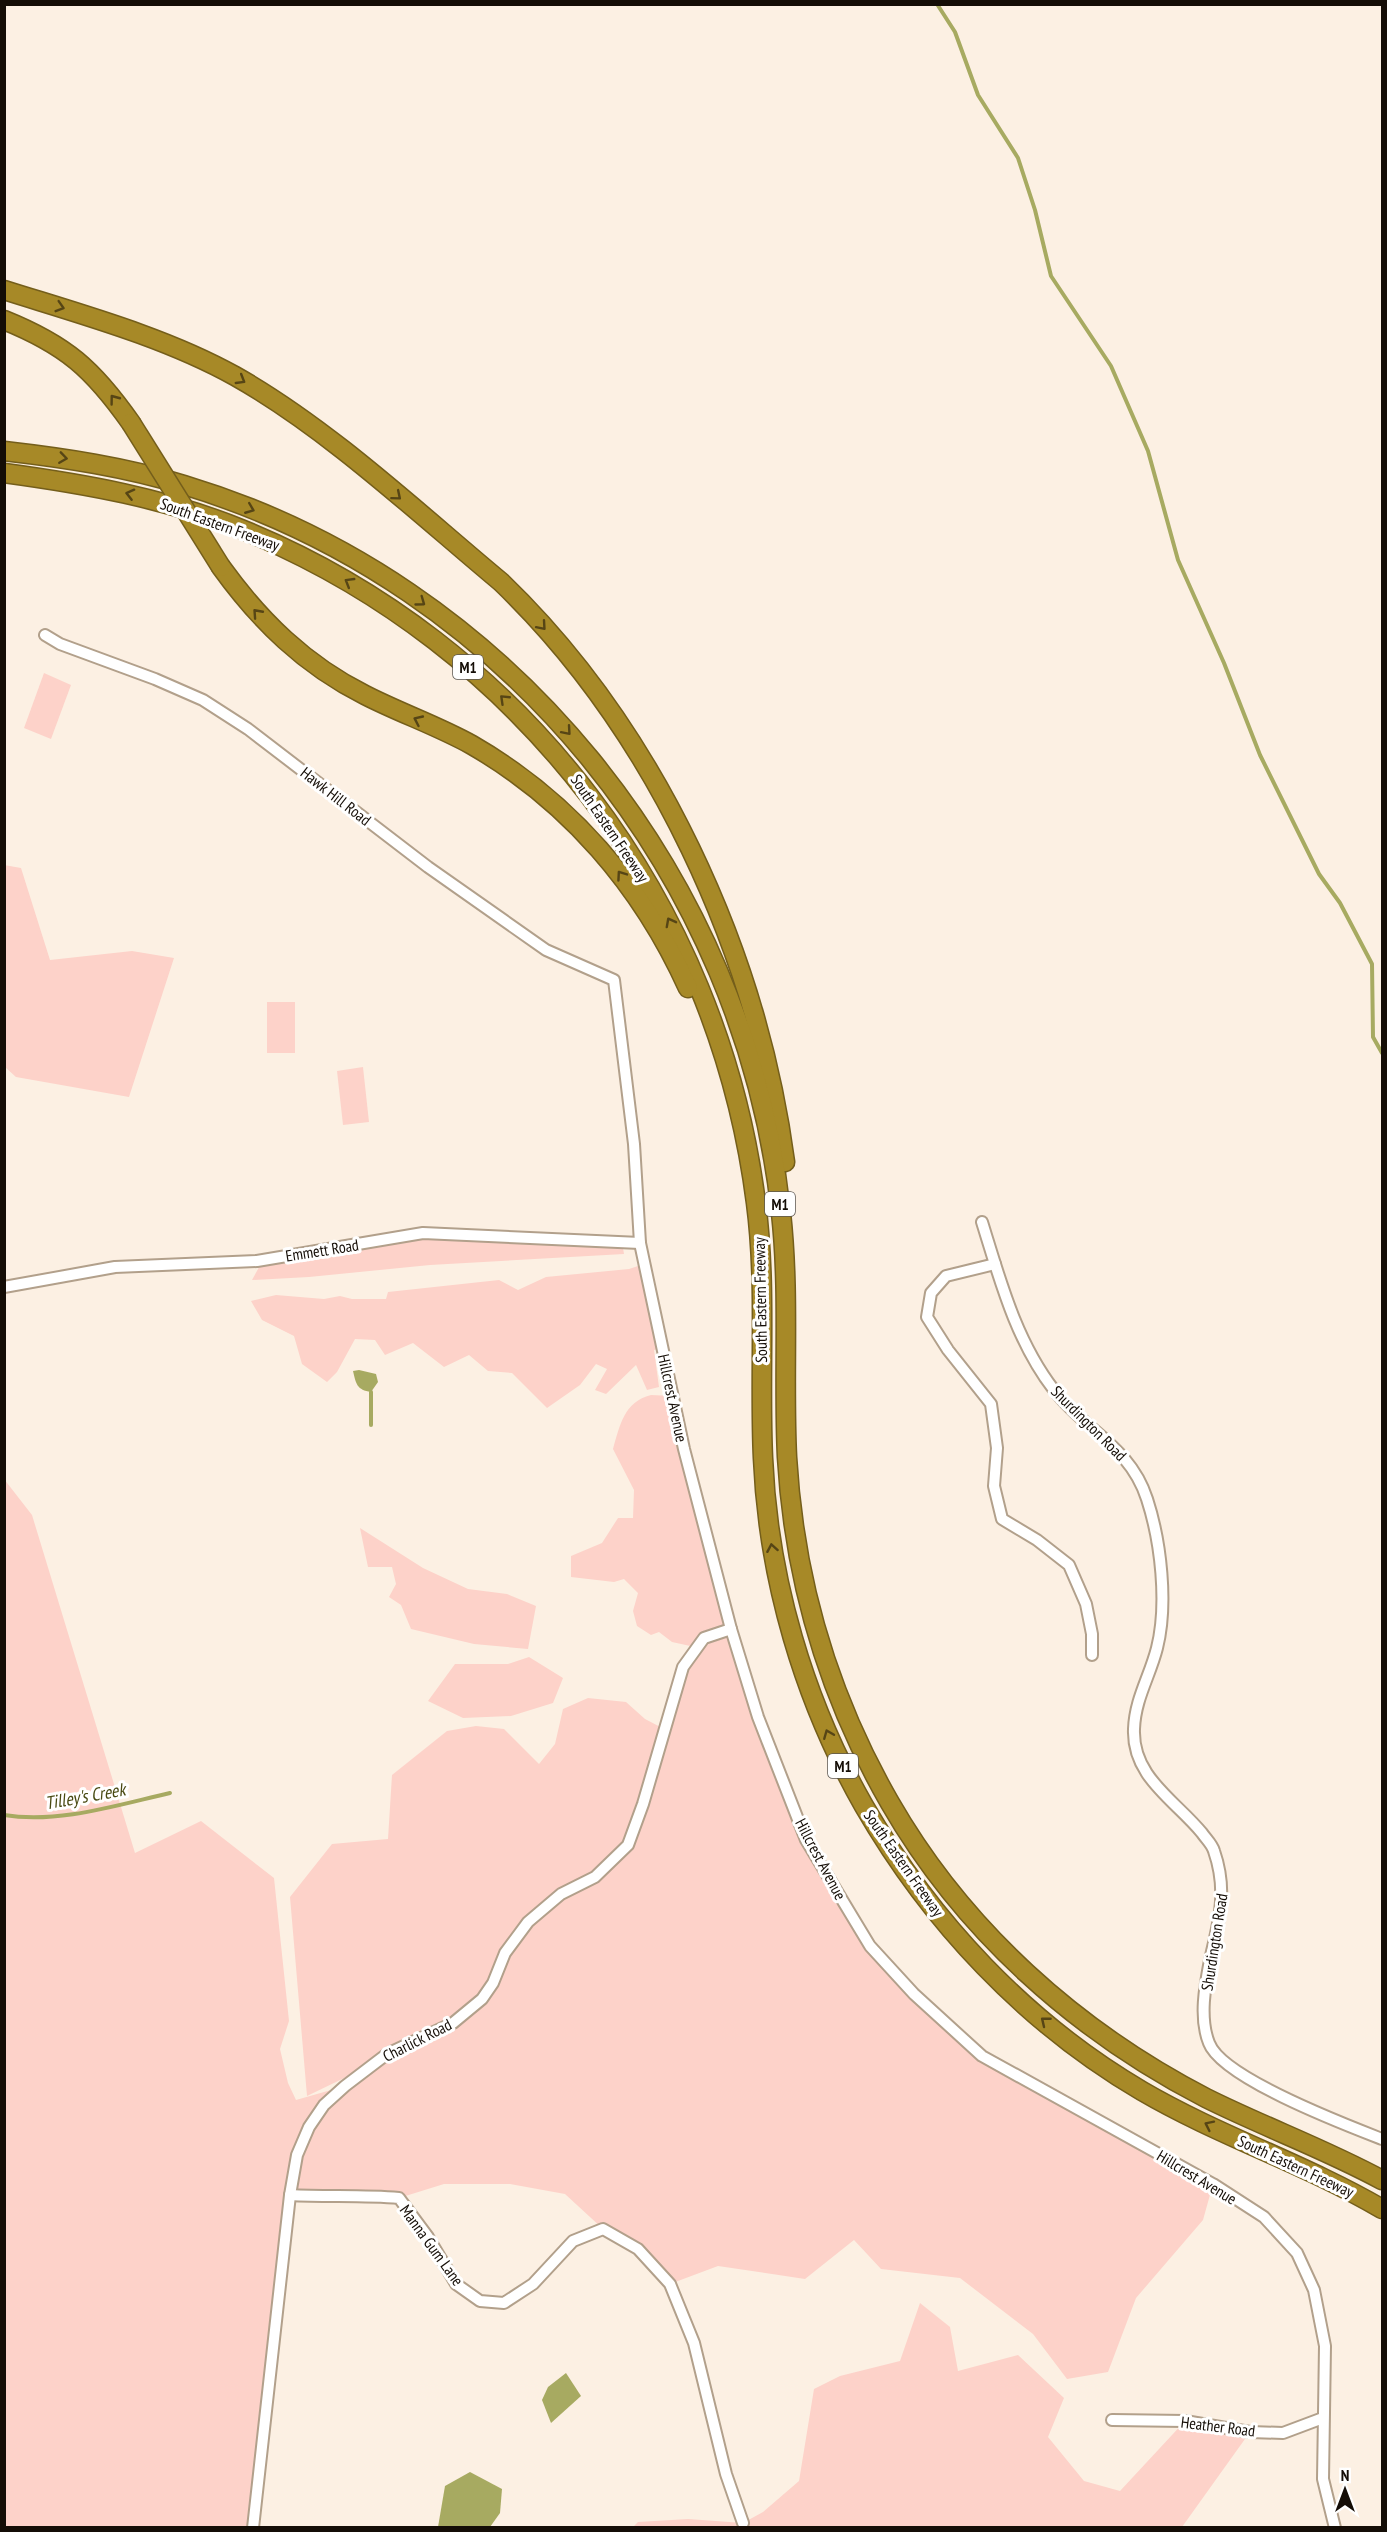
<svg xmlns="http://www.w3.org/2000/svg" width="1387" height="2532" font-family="'PT Sans Narrow',sans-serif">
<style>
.green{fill:#fdd2c9}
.water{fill:#a7aa61}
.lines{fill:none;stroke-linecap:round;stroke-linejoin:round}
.stream{stroke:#a7aa61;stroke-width:4}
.street-casing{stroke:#b2a08b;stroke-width:14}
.highway-casing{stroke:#745e1b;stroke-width:21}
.street{stroke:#fff;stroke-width:10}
.highway{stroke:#a78927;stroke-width:18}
.highway-bridge-casing{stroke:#745e1b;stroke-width:21;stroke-linecap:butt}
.highway-bridge{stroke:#a78927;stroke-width:18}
.oneway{stroke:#564515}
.labels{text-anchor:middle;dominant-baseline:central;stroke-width:6;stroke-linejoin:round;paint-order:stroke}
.shield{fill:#fff;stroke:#5a5651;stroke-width:1.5}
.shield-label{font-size:15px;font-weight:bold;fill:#140d06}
.street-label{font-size:16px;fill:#140d06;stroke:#fff}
.water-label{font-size:18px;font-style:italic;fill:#484911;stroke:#fff}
</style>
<rect width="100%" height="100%" fill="#fcf0e3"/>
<g class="green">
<path d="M44,673l27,12 -20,54 -27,-11z"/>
<path d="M4,865l17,3 29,92 82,-9 42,7 -45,139 -113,-20 -11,-10z"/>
<rect x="267" y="1002" width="28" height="51"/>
<path d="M363,1067l6,55 -26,3 -6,-54z"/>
<path d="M423,1233l199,9 2,12 -194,11 -121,12 -57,3 11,-20z"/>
<path d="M644,1264l18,84 -8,2 5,37 -12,3 -11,-25 -30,29 -11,-4 12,-21 -11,-5 -16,21 -33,23 -35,-35 -24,-2 -19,-16 -25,12 -31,-24 -28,12 -10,-15 -20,-1 -18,33 -10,10 -25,-18 -8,-28 -32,-16 -11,-19 25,-6 48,4 16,-3 12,3h34l2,-7 111,-12 19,10 28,-13 83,-8z"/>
<path d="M651,1395l21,1 59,233 75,211 64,106 112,110 231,128 -10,36 -67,78 -28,74 -41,7 -34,-45 -73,-56 -79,-9 -27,-29 -49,39 -87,-13 -48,18 -32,-35 -35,-20 -38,-35 -55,-10h-66l-45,14 -109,-3 -40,332h-245l-1,-1048 28,36 103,338 66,-32 73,57 15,143 -9,28 8,34 8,17 49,-14 20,-18 -58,28 -17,-199 42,-53 56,-5 4,-64 55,-44 29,-5 28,3 35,35 16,-20 8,-35 25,-11 38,4 19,17 25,13 20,-78 5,-7 -23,-5 -13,-10 -8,3 -14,-9 -4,-15 5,-18 -14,-14 -10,3 -43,-5v-21l31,-13 16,-25h15l1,-28 -21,-41c7,-24 11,-47 38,-54z"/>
<path d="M360,1528l63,40 45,21 39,5 29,12 -8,43 -54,-5 -63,-15 -10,-24 -12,-8 7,-13 -4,-17h-24z"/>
<path d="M529,1657l34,21 -10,25 -42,13 -48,2 -35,-17 27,-37h53z"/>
<path d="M920,2303l30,24 8,44 60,-16 46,43 -16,39 36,44 36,10 65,-70 65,11 -68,95 -550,1 6,-6 50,-3 55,4 20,-11 36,-31 15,-92 26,-13 60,-15z"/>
</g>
<g class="water">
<path d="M359,1370l17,4 2,8 -7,10c-14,-2 -15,-8 -18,-21z"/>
<path d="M566,2373l15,23 -30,27 -9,-23 6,-13z"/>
<path d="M470,2472l32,17 -2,24 -10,14h-52l7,-41z"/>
</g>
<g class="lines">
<g class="stream">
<path d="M937,4l18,28 23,63 40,63 17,52 16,66 60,90 37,85 30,109 46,103 36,92 59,119 21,29 32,61 1,73 9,16"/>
<path d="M371,1392v33"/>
<path d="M4,1815c54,9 113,-10 166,-22"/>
</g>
<defs>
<g id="street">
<path d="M45,635l15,9 95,35 48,21 45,29 180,138 118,83 68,30 20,164 6,99 44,206 47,180 27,88 48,123 64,106 44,48 68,62 231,128 51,33 33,36 17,37 11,56 -2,133 12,49"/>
<path d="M982,1222c18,58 34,119 72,168 31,41 76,56 93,109 14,43 21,105 10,149 -7,28 -22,51 -23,81 -2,48 41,71 68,104 4,6 10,11 12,18 14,40 5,70 -4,109 -5,26 -11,58 -1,83 13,35 137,82 173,96"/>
<path d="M995,1264l-49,12 -15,17 -4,24 21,33 43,54 6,44 -3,38 8,33 35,21 32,25 17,39 6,30v21"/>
<path d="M4,1287l111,-20 142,-6 166,-28 217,10"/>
<path d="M290,2195c36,2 72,0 109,3l29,39 28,47 24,17 24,2 29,-19 40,-43 30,-12 35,20 32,35 24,59 32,131 17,49"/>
<path d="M1112,2420l73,1 65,11 33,1 40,-15"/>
<path d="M253,2528l37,-333 7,-40 12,-28 15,-22 21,-19 42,-32 66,-31 29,-24 11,-16 12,-30 23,-31 33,-28 34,-17 33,-32 15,-41 40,-137 21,-29 27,-9"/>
</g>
<g id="highway">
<path d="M4,290c76,24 161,47 231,86 94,53 183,137 266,206 154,148 256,369 284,580"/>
<path d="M4,320c62,25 89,49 127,103"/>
<path d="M4,451c61,7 121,16 180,34 325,98 561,392 597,728 9,81 2,163 6,244 7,122 42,240 103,346 73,127 186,228 316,295 58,29 119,51 176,82"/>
<path d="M4,473c81,11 161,25 237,56 281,114 477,374 515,674 11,84 3,170 7,255 5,121 41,243 101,348 67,116 162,217 278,285 77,45 163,73 240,118"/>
<path d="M221,567c39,54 84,98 144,128 35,18 73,31 107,50 97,56 170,141 216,243"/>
</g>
</defs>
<use href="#street" class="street-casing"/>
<use href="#highway" class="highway-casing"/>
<use href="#street" class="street"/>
<use href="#highway" class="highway"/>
<defs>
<path id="highway-bridge" d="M131,423l90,144"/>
</defs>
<use href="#highway-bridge" class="highway-bridge-casing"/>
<use href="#highway-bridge" class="highway-bridge"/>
</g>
<defs><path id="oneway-chevron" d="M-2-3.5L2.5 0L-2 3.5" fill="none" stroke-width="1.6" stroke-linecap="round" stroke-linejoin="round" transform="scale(1.5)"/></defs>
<g class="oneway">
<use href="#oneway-chevron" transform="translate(60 307) rotate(17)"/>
<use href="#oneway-chevron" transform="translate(241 380) rotate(31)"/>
<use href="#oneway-chevron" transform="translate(114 399) rotate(-127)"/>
<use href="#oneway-chevron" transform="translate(63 458) rotate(8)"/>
<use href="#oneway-chevron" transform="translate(130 494) rotate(-166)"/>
<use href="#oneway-chevron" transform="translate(397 496) rotate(40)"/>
<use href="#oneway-chevron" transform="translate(250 509) rotate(22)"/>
<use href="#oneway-chevron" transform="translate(349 582) rotate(-149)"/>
<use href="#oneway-chevron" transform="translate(421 602) rotate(36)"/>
<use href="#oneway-chevron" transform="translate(257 613) rotate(-132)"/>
<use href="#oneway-chevron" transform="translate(542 626) rotate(49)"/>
<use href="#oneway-chevron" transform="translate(504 699) rotate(-136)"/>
<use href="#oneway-chevron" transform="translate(418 720) rotate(-155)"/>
<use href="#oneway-chevron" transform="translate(567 731) rotate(49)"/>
<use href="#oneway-chevron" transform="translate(621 875) rotate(-125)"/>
<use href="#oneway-chevron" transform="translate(670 922) rotate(-118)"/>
<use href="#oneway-chevron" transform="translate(772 1548) rotate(-100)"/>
<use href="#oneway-chevron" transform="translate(828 1734) rotate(-112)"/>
<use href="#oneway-chevron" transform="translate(1045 2021) rotate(-141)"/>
<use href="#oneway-chevron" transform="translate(1209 2125) rotate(-154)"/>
</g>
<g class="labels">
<g class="shield">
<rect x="453" y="655" width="30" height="24" rx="4.5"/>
<rect x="765" y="1192" width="30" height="24" rx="4.5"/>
<rect x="828" y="1754" width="30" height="24" rx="4.5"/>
</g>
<g class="shield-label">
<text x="468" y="667">M1</text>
<text x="780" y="1204">M1</text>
<text x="843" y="1766">M1</text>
</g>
<g class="street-label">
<text transform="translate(220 524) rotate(20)">South Eastern Freeway</text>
<text transform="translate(336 796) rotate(38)">Hawk Hill Road</text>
<text transform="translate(610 828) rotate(56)">South Eastern Freeway</text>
<text transform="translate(322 1250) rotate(-9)">Emmett Road</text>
<text transform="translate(760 1300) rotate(-91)">South Eastern Freeway</text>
<text transform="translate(673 1398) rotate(78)">Hillcrest Avenue</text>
<text transform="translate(1089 1423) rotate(45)">Shurdington Road</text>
<text transform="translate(821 1859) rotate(62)">Hillcrest Avenue</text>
<text transform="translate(904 1863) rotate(55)">South Eastern Freeway</text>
<text transform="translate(1214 1942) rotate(-81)">Shurdington Road</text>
<text transform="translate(417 2040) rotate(-27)">Charlick Road</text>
<text transform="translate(1296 2166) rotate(25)">South Eastern Freeway</text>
<text transform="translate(1197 2177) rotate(31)">Hillcrest Avenue</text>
<text transform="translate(432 2245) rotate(54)">Manna Gum Lane</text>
<text transform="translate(1218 2426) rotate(7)">Heather Road</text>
</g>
<g class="water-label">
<text transform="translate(85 1796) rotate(-10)">Tilley's Creek</text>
</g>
</g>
<rect width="1387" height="2532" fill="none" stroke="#140d06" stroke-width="12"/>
<g transform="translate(1345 2490)" stroke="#ffffff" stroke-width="4.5" paint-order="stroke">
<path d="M0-4.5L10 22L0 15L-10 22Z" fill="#140d06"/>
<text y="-9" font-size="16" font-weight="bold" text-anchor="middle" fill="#140d06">N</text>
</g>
</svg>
